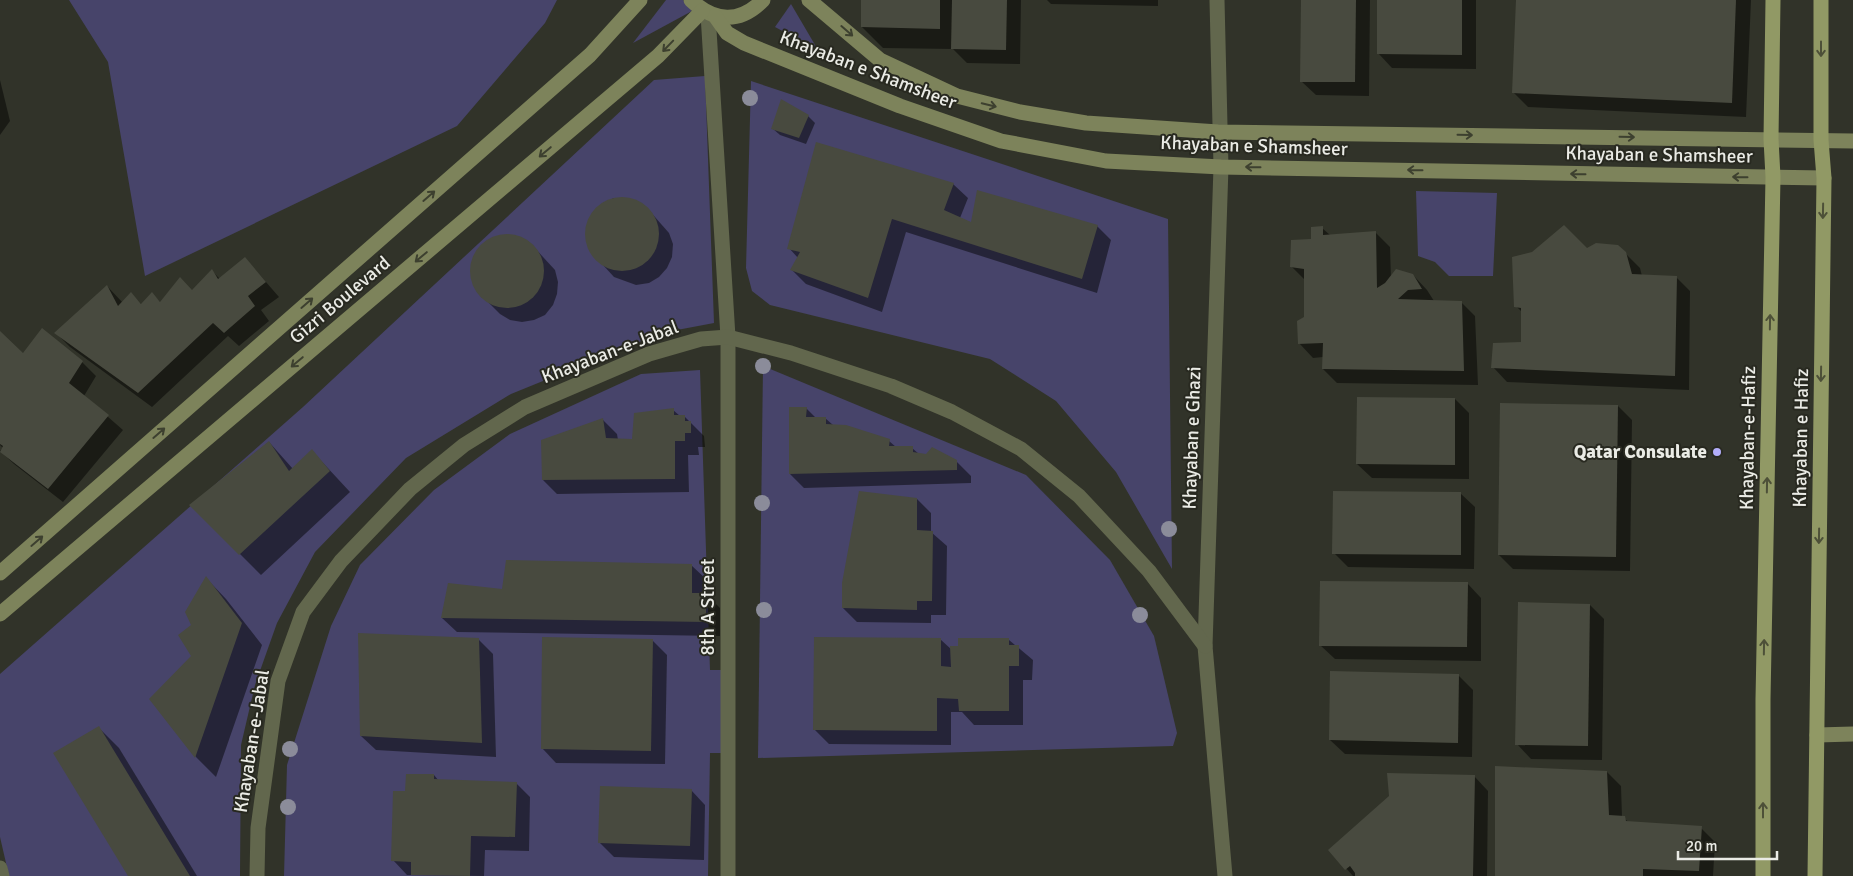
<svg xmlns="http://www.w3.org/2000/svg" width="1853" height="876" font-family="Signika,sans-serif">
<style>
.green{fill:#47446a}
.shadow{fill:#0007}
.building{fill:#484a3f}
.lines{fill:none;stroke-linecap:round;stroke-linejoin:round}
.street{stroke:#62674d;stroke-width:15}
.secondary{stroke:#7d835b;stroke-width:15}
.primary{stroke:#919965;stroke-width:15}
.tree{fill:#8b8c9a}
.oneway{stroke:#3d402f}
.oneway2{stroke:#4d5038}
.poi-dot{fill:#b2adf9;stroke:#282920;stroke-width:2}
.labels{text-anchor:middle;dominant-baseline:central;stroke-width:4;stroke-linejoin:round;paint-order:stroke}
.street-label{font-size:19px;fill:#eaebe5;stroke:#282920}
.poi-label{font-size:19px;font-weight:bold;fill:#eaebe5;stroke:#282920;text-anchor:end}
</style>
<rect width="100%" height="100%" fill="#313329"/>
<g class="green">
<path d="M69,0h488l-12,23 -88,103 -312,150 -37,-214z"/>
<path d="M666,0h17l9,11 -59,32z"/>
<path d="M791,4l27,46 -43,-23z"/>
<path d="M705,76l9,247 -53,10 -150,61 -105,64 -91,94 -38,71 -22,62 -14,60 -1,131h-231l-9,-39v-163l303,-267 351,-327z"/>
<path d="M751,81l417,138 4,350 -56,-97 -60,-71 -66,-42 -220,-54 -18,-14 -6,-23z"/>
<path d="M1416,191l81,2 -4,83h-44l-14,-14 -17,-6z"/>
<path d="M763,366l263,109 84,85 44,76 23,97 -4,13 -415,12z"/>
<path d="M700,370l10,300h13l-2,83h-11l-2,123h-424l3,-111 44,-139 29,-61 74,-75 76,-56 131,-60z"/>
</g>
<g class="shadow">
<path d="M863,0h158l-1,64 -53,-1 -14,-14 -70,-1 -21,-21z"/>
<path d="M1047,0h111v6l-107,-2z"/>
<path d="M1302,0h68l-1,96 -53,-1 -15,-14z"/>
<path d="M1379,0h97v69l-84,-1 -14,-15z"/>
<path d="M1517,0h234l-5,117 -218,-10 -14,-14z"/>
<path d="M0,80l10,41 -10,14z"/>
<path d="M808,116l7,7 -9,21 -26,-9 -8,-7z"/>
<path d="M953,184l15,14 -8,20 12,5 125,3 14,14 -14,53 -191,-61 -24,80 -76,-28 -14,-14 6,-12 -9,-10z"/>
<path d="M614,198h11l11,3 11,7 22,25 4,11 -1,13 -5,11 -8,9 -10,6 -13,2 -22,-8 -22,-24 -5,-11 -1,-11 3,-11 14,-17z"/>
<path d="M1322,228l8,7 46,-2 14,14 1,31 22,-3 14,15 7,11 27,1 14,14 3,69 -141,-2 -14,-14v-12l-10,1 -14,-15 7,-26 -1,-37 -13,-13z"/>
<path d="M511,235l21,10 23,25 3,12 -1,12 -4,11 -8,10 -11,5 -12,2 -12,-2 -10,-6 -15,-15 -13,-19 -1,-12 3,-11 6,-9 9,-8 10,-4z"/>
<path d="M1618,246l22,22 2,8 34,1 14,14 -1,99 -182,-8 -14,-15 29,-24v-31l-6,-6 71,-56z"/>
<path d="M245,258l34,39 -18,13 8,11 -30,25 -11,-10 -76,71 -82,-60 -14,-14 51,-47 16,17 9,-9 10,11 10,-11 9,9 32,-12 19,-20 8,8z"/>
<path d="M0,332l23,23 59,7 14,14 -12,20 39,34 -60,72 -49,-38 -14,-13 3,-3 -3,-3z"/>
<path d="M1455,399l14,14v66l-97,-1 -15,-14z"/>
<path d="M1618,406l14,14 -2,151 -117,-2 -14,-14z"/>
<path d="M806,408l10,10h9l8,7 56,16 7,6 16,1 7,6 37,7 15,15v7l-167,5 -14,-14z"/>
<path d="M673,410l7,6h4l20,20 1,11h-7l1,8h-11l1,37 -132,2 -14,-14 60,-60 14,14 1,6h15z"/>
<path d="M269,442l24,27 19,-18 38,41 -89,83 -70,-70z"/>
<path d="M1460,493l15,14 -1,62 -126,-2 -14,-14z"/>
<path d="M917,499l14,14v19l16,14 -1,69h-15v8l-74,-1 -14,-14z"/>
<path d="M691,565l15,14v15l14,14v28l-263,-4 -15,-14 62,-27z"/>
<path d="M206,578l20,21 36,46 -46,132 -20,-20 -46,-58 43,-43z"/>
<path d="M1467,583l14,15v63l-146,-2 -15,-14z"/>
<path d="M1590,605l14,14 -2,141 -71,-1 -14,-15z"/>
<path d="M478,639l15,15 3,103 -120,-7 -15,-14z"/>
<path d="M940,639l12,11 57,-10 24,20 -1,20h-9v45h-49l-12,-13h-11v33l-122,-1 -14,-14z"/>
<path d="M653,641l14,14 -2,109 -109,-1 -14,-15z"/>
<path d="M1458,675l15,15 -1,67 -127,-3 -15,-14z"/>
<path d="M98,727l21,21 78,128h-67z"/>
<path d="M1607,772l14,14 1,31 8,6 71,5 14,14 -2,34h-216z"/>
<path d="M434,775l5,6 77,2 14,14 -1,54 -44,-1 -1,26 -77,-1 -14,-15 13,-68z"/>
<path d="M1474,776l14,15 -1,85h-134l-23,-26z"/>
<path d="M691,790l14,15 -1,55 -90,-3 -14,-14z"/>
</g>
<g class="building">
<path d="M861,0h79v29l-79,-2z"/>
<path d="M952,0h55l-1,50 -55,-1z"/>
<path d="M1301,0h55l-1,82h-55z"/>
<path d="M1377,0h85v55l-85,-1z"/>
<path d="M1516,0h220l-4,103 -220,-10z"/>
<path d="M781,99l28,16 -10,23 -28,-9z"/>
<path d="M816,142l138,41 -10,27 27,12 6,-32 121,35 -16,54 -190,-60 -24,79 -78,-28 10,-18 -13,-3z"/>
<circle cx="622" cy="234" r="37"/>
<path d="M1564,225l23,23 9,-5 22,2 8,7 6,22 45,2 -2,100 -184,-8 2,-25 28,-1v-34l-7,-1 -2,-50 20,-5z"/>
<path d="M1323,226v9l53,-4 1,57 8,-5 11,-14 17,5 9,15 -14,1 -10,9 64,2 2,70 -142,-2 1,-26 -25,1 -1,-23 7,-4v-48l-14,-2 1,-27 20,-1v-12z"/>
<circle cx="507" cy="271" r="37"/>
<path d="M245,257l21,25 -18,14 7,10 -31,27 -11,-10 -75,70 -84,-60 53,-48 11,21 13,-14 10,12 11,-12 8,10 20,-25 12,13 20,-21 6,10z"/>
<path d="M42,328l41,33 -14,22 40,32 -61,74 -48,-37 3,-6 -3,-2v-113l23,22z"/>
<path d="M1357,397l98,1v67l-99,-1z"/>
<path d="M1500,403l118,2 -2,152 -118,-2z"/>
<path d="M789,407h18l-1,10h20v7l20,1 44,14 -1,7h24v6l13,2 6,-7 25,13v10l-168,4z"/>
<path d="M674,408v7h11v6h6v12h-6v8h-10v38l-133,1 -1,-40 62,-22 3,20 26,1 2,-26z"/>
<path d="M269,441l20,30 23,-22 18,22 -91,84 -50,-50z"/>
<path d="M859,491l58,7v32l16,1 -1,70h-15v9l-75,-2v-25z"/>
<path d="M1333,491l128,1v63l-129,-1z"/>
<path d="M506,560l186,4v29h14v29l-265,-4 7,-35 54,6z"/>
<path d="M206,576l36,47 -47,135 -46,-59 42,-43 -13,-21 13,-10 -6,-13z"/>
<path d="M1320,581l148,1 -1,65 -148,-1z"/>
<path d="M1518,602l72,2 -2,142 -73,-1z"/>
<path d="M358,633l121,5 3,105 -122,-7z"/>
<path d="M542,637l111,2 -2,112 -110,-2z"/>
<path d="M814,637l127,1v28l10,1 -1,-21h8v-8h51v7h10v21h-10v45h-50l-1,-12 -21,-1v33l-124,-1z"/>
<path d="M1330,671l129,3 -1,69 -129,-3z"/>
<path d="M99,726l91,150h-62l-75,-123z"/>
<path d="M1495,766l112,5 2,44 16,1 1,5 76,5 -3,45 -56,-2v7h-148z"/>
<path d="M1387,773l88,2 -2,101h-118v-3l-5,-7 -5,4 -17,-20 61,-54z"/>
<path d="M406,774h28v5l83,3 -2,55 -44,-1 -1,40 -59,-1v-13l-20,-1 2,-70h12z"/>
<path d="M600,786l92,3 -2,57 -92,-3z"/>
</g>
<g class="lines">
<g class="street">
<path d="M1217,0l4,167 -16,479 20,230"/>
<path d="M708,14l20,323v539"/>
<path d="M0,868l2,8"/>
<path d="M257,876l1,-48 20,-147 25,-69 38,-51 69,-72 54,-44 61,-38 124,-53 52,-15 27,-2 63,16 100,33 61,26 69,37 58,47 70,75 56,75"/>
</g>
<g class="secondary">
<path d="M691,0c23,22 49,24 72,0"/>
<path d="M809,0l71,60 77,36 63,16 66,11 132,9 635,9"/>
<path d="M715,16l12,17 17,10 156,63 101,35 105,20 115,6 603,11"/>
<path d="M0,573l590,-518 50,-55"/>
<path d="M0,614l658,-558 44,-45"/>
<path d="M1817,735l36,-1"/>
</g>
<g class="primary">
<path d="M1763,876v-177l10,-522 -2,-38 2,-139"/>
<path d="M1815,876l9,-698 -3,-38v-140"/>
</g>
</g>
<g class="tree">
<circle cx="750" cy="98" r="8"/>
<circle cx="763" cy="366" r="8"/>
<circle cx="762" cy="503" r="8"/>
<circle cx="1169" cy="529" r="8"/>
<circle cx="764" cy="610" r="8"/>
<circle cx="1140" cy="615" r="8"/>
<circle cx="290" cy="749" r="8"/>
<circle cx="288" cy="807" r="8"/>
</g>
<defs><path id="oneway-shaft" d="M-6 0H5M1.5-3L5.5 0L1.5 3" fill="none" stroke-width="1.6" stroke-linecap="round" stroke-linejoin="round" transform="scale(1.25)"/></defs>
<g class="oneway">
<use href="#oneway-shaft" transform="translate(847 31) rotate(41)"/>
<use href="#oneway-shaft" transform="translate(668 46) rotate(134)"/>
<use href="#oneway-shaft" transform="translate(989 105) rotate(14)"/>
<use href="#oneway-shaft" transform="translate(1465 135) rotate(1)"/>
<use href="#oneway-shaft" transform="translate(1627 137) rotate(1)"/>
<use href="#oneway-shaft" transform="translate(545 152) rotate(140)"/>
<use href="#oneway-shaft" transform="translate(1253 167) rotate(-179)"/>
<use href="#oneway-shaft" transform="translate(1415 170) rotate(-179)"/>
<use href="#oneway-shaft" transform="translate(1578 174) rotate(-179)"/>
<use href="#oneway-shaft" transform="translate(1740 177) rotate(-179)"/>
<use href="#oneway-shaft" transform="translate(429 196) rotate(-41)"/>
<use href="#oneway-shaft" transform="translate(421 257) rotate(140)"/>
<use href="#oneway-shaft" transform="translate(307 303) rotate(-41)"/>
<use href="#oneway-shaft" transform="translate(297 362) rotate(140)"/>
<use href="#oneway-shaft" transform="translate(159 433) rotate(-41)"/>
<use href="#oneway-shaft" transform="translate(37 541) rotate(-41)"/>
</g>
<g class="oneway2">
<use href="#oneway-shaft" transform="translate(1821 49) rotate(90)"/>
<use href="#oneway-shaft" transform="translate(1823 211) rotate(91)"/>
<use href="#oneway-shaft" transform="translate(1770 322) rotate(-89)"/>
<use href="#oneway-shaft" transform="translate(1821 374) rotate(91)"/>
<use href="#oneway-shaft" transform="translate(1767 485) rotate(-89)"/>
<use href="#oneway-shaft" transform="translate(1819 536) rotate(91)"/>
<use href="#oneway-shaft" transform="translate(1764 647) rotate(-89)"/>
<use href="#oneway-shaft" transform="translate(1763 810) rotate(-90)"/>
</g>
<circle class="poi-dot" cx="1717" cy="452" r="5"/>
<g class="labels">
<g class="street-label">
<text transform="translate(868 70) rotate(21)">Khayaban e Shamsheer</text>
<text transform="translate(1254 146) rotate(2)">Khayaban e Shamsheer</text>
<text transform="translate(1659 155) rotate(1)">Khayaban e Shamsheer</text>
<text transform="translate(340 300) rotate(-40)">Gizri Boulevard</text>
<text transform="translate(610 352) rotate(-21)">Khayaban-e-Jabal</text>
<text transform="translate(1192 438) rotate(-88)">Khayaban e Ghazi</text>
<text transform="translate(1748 438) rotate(-89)">Khayaban-e-Hafiz</text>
<text transform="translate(1801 438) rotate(-89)">Khayaban e Hafiz</text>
<text transform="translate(708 607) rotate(-90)">8th A Street</text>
<text transform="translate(252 741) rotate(-81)">Khayaban-e-Jabal</text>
</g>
<g class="poi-label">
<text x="1707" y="452">Qatar Consulate</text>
</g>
</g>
<path d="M1678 851v8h99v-8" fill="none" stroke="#eaebe5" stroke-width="2.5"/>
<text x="1686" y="851" font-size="15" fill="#eaebe5" stroke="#282920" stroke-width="4" paint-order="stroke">20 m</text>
</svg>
